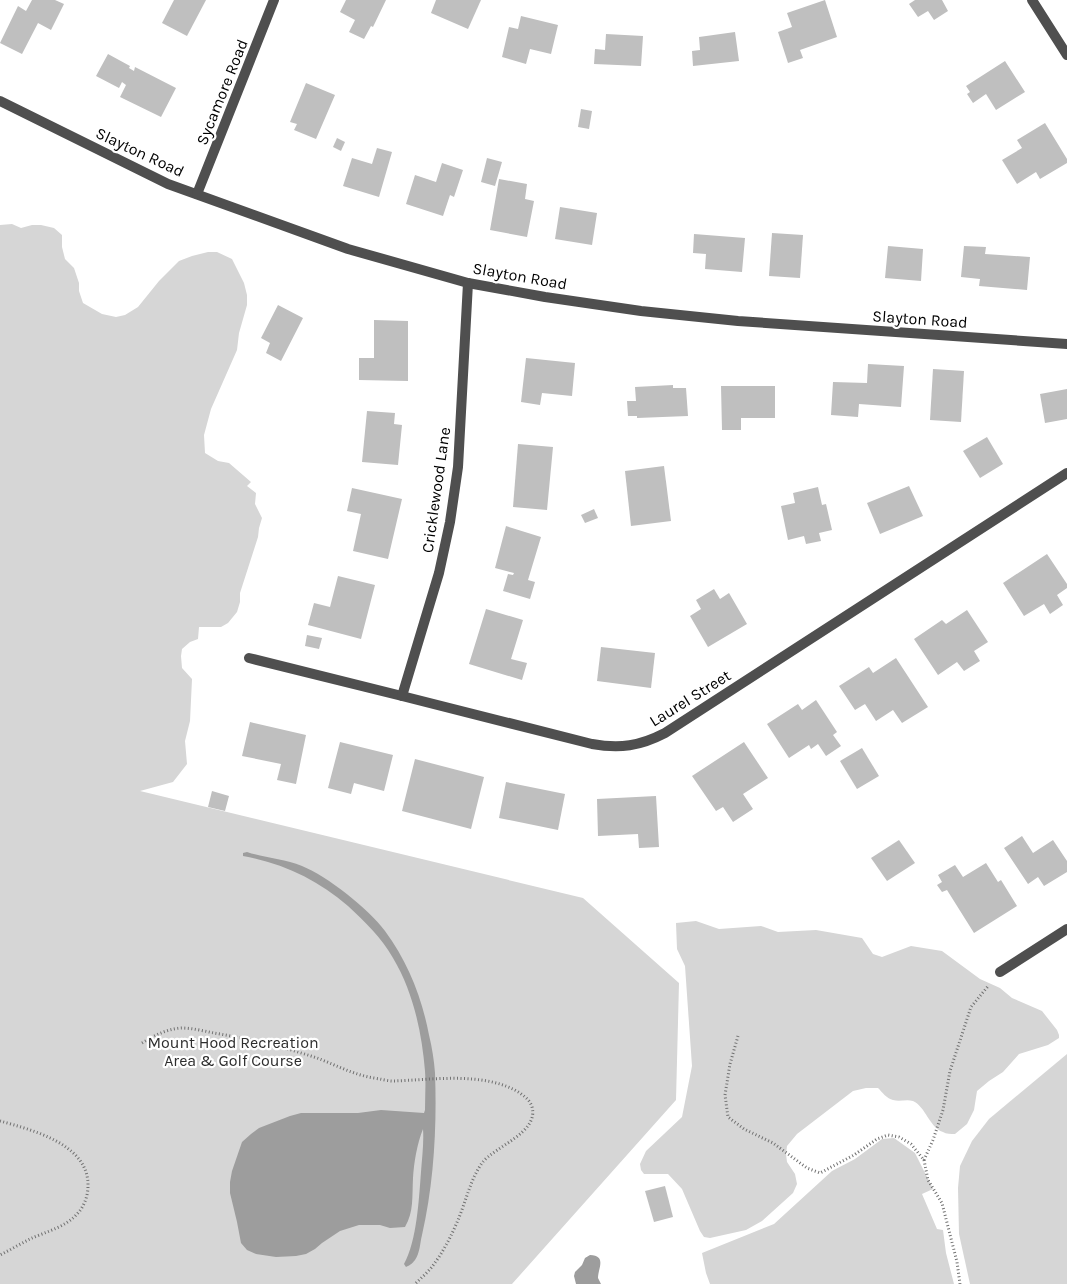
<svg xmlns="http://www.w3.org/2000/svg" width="1067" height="1284" font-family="Karla,sans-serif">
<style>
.green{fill:#d6d6d6}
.water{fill:#9d9d9d}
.building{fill:#bfbfbf}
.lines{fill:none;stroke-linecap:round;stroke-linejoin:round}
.path{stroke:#717171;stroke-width:3;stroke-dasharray:1 2.5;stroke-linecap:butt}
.minor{stroke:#4f4f4f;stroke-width:10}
.labels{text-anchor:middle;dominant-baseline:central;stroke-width:4.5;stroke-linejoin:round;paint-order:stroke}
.street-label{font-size:16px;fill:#000;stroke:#fff}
.park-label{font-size:16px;fill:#2d2d2d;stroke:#fff}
</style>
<rect width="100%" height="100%" fill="#fff"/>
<g class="green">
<path d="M12,224l9,4 11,-3h9l13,3 8,7v12l3,12 9,9 5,15v8l4,12 19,11 14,3 9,-2 13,-8 21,-26 20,-20 13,-5 16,-4h9l15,7 12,24 3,12v10l-8,28 -2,17 -26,59 -7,26 1,18 13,8 11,2 22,19 -4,4 9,7 -1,11 7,14 -3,10 -1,9 -18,56v9l-3,10 -9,11 -7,4h-22l-1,12 -8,3 -8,7 -1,7 1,12 10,11 -2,42 -5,20 2,23 -14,18 -33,9 443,107 96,85 -3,117 -164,184h-512v-1059z"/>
<path d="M696,921l23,8 42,-3 17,6 38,-2 46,8 11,16 9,3 29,-11 31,5 38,28 20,9 12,10 30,13 15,19 2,5v3l-11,7 -29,9 -16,18 -14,9 -12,10 -3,19 -7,14 -12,10c-4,0 -9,0 -12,-2 -14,-5 -17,-25 -30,-31 -7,-2 -13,1 -20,-1 -6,-1 -11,-8 -15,-12h-12l-13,3 -56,43 -10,12 -1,8 1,8 8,12 2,10 -4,9 -31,28 -16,9 -36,8 -6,-1 -4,-6 -18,-42 -14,-15h-24l-3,-4 -1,-6 6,-13 36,-34 10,-51 -7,-100 -8,-17 -1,-26z"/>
<path d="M1067,1054v230h-97l-11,-50 -1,-46 2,-22 12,-25 17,-22z"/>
<path d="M894,1138l21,15 18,36 -11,5 15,35 6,1 3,23 8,31h-244l-4,-11 -4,-20 72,-29 58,-53 23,-12 27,-20z"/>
</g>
<g class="water">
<path d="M247,852c18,6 37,7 55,14 25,10 67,43 83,65 23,31 37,67 44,104 3,12 5,25 6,38 2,53 -1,110 -13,162 -2,8 -2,18 -7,25 -3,4 -5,5 -9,7l-2,-3c13,-23 15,-66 17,-92 1,-14 3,-29 2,-43 -6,15 -9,33 -10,49 -1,18 1,34 -8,49l-15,1 -10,-3h-21l-19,6 -18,12 -7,6 -9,5 -10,2 -20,1 -20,-3 -9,-4 -6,-7 -4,-21 -7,-29v-11l2,-11 10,-29 9,-8 8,-6 31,-12 11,-3h57l23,-3 43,3 1,-3c0,-13 1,-26 0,-39 -3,-38 -12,-80 -32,-113 -11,-20 -28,-36 -45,-52 -30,-26 -65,-43 -105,-50v-3z"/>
<path d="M590,1255c17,1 8,13 8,23l3,6h-25l-2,-8 1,-4 7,-7 3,-7z"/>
</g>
<g class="building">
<path d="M32,0h23l9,4 -13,26 -13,-7 -16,31 -22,-11 18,-37 8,5z"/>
<path d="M174,0h32l-19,36 -25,-13z"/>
<path d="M346,0h40l-13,27 -2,-1 -7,13 -15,-7 6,-12 -15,-8z"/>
<path d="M436,0h45l-13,29 -37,-16z"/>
<path d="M825,0l12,37 -37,13 3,8 -15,5 -10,-31 14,-5 -5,-14z"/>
<path d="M915,0h27l6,11 -14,9 -6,-9 -10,6 -9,-13z"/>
<path d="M521,16l37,9 -7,29 -21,-5 -4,15 -24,-7 7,-30 9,2z"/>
<path d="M735,32l4,29 -46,5 -1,-15 8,-1 -1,-13z"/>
<path d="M606,34l37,2 -2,30 -47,-2 1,-15 10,1z"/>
<path d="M108,54l22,12 -1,2 5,3 1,-4 41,21 -15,29 -41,-20 6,-12 -4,-3 -3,6 -23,-12z"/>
<path d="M1005,61l20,31 -29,18 -10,-16 -13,9 -6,-9 3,-2 -4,-6z"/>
<path d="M306,83l29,12 -19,44 -22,-9 3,-6 -7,-2z"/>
<path d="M581,109l11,2 -3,18 -11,-2z"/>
<path d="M1045,123l22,36v4l-27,16 -4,-7 -19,12 -15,-24 20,-12 -5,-8z"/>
<path d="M337,138l8,4 -4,9 -8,-4z"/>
<path d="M377,148l15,4 -13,45 -36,-11 9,-28 20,6z"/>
<path d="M487,158l15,4 -7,24 -14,-4z"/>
<path d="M442,163l21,7 -9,27 -4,-2 -7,21 -37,-12 9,-29 21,7z"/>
<path d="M499,179l28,5 -2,15 9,2 -7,36 -37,-7z"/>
<path d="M560,207l37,6 -5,32 -37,-6z"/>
<path d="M772,233l31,2 -3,43 -31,-2z"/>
<path d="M694,234l51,4 -3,34 -37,-3 1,-15 -13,-1z"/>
<path d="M888,246l35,3 -2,32 -36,-3z"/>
<path d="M964,246l22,1 -1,7 45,3 -3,33 -48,-4 1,-7 -19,-2z"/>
<path d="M278,305l25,13 -22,43 -15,-8 4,-10 -9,-5z"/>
<path d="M374,320l34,1v60l-49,-1v-22h15z"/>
<path d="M526,358l49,5 -3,33 -30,-3 -2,12 -19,-3z"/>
<path d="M868,364l36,2 -3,41 -42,-3 -1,13 -27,-2 2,-33 34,1z"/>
<path d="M933,369l31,2 -3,51 -31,-2z"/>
<path d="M673,385v3h13l2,28 -51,2v-2h-9l-1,-15h9l-1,-14z"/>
<path d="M721,386h54v32h-34v12h-19z"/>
<path d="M1067,389v30l-22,4 -5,-29z"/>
<path d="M367,411l28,2 -1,11 8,1 -4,40 -36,-3z"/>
<path d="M987,437l16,27 -23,14 -17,-27z"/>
<path d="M518,444l35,3 -6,63 -34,-3z"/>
<path d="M664,466l7,55 -40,5 -6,-55z"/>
<path d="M909,486l14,30 -43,18 -13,-31z"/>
<path d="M818,487l4,18 4,-1 6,26 -13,3 2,8 -15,3 -2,-8 -16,4 -7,-34 14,-3 -2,-10z"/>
<path d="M352,488l50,11 -14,60 -35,-8 8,-37 -14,-3z"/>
<path d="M594,509l4,9 -13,5 -4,-8z"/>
<path d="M506,526l35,11 -13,43 7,2 -5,17 -27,-8 5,-17 5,1 1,-2 -19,-5z"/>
<path d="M1047,554l20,30v4l-10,7 6,10 -13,9 -6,-10 -20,12 -21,-33z"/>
<path d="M338,576l37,9 -14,54 -53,-14 6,-22 16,4z"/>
<path d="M714,589l6,10 9,-6 18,31 -39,23 -18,-31 11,-7 -5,-9z"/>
<path d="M486,609l37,11 -12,39 16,4 -5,17 -53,-16z"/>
<path d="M967,610l21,32 -14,9 6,10 -16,10 -7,-9 -19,13 -24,-36 28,-19 4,4z"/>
<path d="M307,635l15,3 -3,11 -14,-3z"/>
<path d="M601,647l54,6 -4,35 -54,-7z"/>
<path d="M896,658l32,49 -26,16 -9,-13 -17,11 -11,-17 -10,6 -16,-24 30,-19 4,6z"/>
<path d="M816,700l21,32 -4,3 8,11 -15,10 -8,-12 -7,5 -2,-4 -20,13 -22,-34 31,-20 4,6z"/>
<path d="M250,722l56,13 -10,49 -19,-4 4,-16 -39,-8z"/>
<path d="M340,742l53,13 -9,36 -30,-8 -3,11 -23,-6z"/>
<path d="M744,742l24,36 -25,16 10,15 -20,13 -10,-15 -7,4 -24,-35z"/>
<path d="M862,748l17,28 -22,13 -17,-28z"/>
<path d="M415,759l69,18 -13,52 -69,-18z"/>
<path d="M506,782l59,12 -7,36 -59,-12z"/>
<path d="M212,791l17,5 -4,15 -17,-4z"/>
<path d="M656,796l3,51 -20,1 -1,-14 -40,2 -1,-37z"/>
<path d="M1022,836l11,17 20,-13 14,21v11l-23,14 -6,-9 -10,7 -24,-36z"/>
<path d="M899,840l16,23 -28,18 -16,-23z"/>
<path d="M986,863l12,19 3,-2 16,26 -43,27 -27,-43 -5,2 -5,-7 5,-3 -4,-7 17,-10 8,12z"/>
<path d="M665,1186l8,31 -19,5 -9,-31z"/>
</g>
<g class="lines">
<g class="path">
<path d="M738,1036l-8,28 -5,31 3,22 16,12 29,14 34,25 13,5 34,-18 23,-16 11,-4 11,2 12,7 13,16 4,20 14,23 15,59 3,22"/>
<path d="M142,1043c12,-7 24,-14 39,-15 11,0 23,3 33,5 35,6 70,14 103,25 19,7 37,17 57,20 7,1 13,3 19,3 39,-1 92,-10 127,12 5,4 10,7 12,14 7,26 -37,39 -50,56 -11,16 -15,34 -22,52 -7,18 -17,38 -29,53 -5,6 -11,11 -16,16"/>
<path d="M0,1121c32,9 89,23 88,65 0,10 -4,21 -11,28 -11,13 -32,18 -47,25 -10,5 -20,11 -30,16"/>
<path d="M924,1160l9,-20 10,-30 7,-39 21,-64 18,-22"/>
</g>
<g class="minor">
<path d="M1032,0l35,55"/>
<path d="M0,101l168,83 180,65 120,34 77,14 96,14 97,10 329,23"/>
<path d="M197,194l77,-194"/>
<path d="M249,658l153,38 190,48c28,5 48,2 73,-11l402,-260"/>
<path d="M402,696l37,-123 11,-51 8,-55 10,-184"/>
<path d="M1000,972l67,-43"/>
</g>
</g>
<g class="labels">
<g class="street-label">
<text transform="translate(222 92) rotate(-68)">Sycamore Road</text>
<text transform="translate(140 152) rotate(25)">Slayton Road</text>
<text transform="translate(520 276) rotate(10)">Slayton Road</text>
<text transform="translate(920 319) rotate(4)">Slayton Road</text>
<text transform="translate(436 490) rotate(-82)">Cricklewood Lane</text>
<text transform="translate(690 698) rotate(-32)">Laurel Street</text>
</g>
<g class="park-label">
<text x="233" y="1042">Mount Hood Recreation<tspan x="233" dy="18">Area &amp; Golf Course</tspan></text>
</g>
</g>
</svg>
